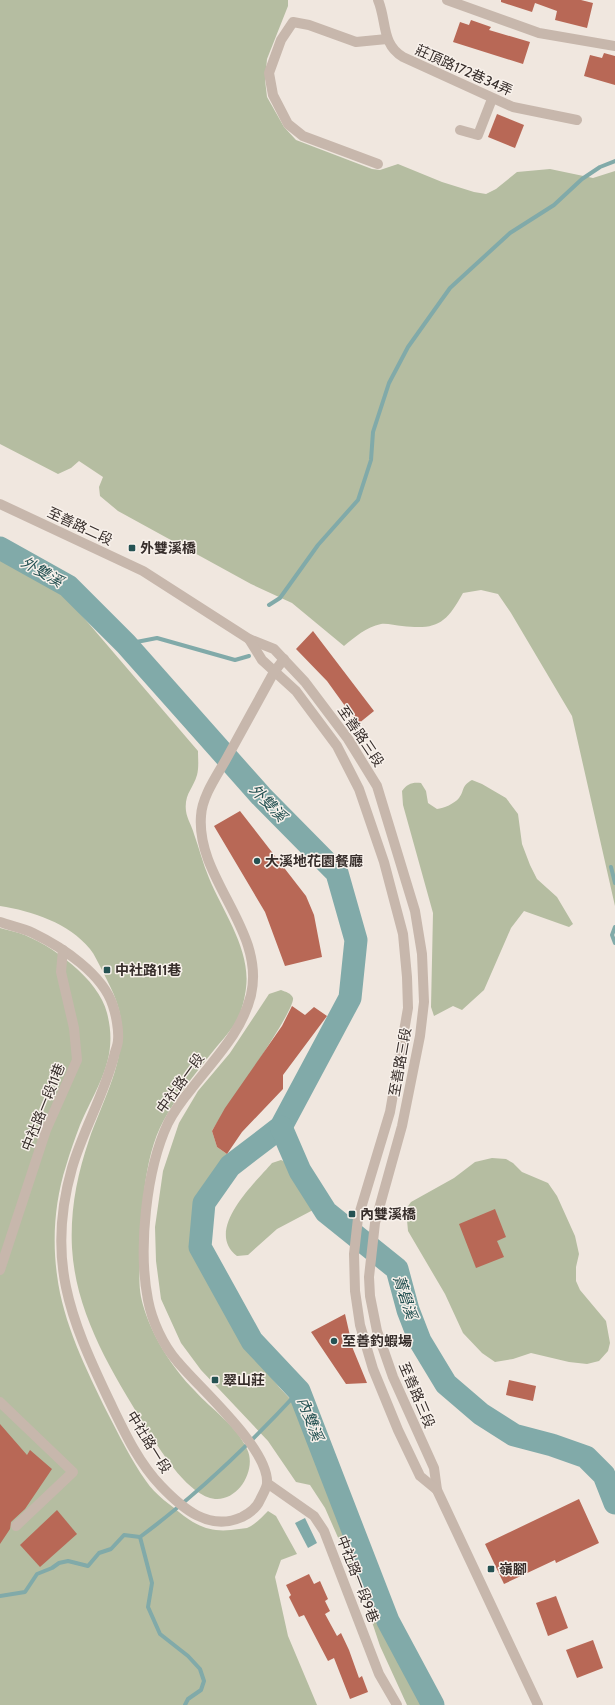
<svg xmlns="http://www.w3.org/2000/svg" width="615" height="1705" font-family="Cabin,'Noto Sans TC',sans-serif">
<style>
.green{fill:#b5bda1}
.water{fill:#81aaa9}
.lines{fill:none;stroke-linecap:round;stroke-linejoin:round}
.stream{stroke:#81aaa9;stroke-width:4}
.river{stroke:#81aaa9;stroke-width:23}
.building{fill:#b86856}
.minor{stroke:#c7b7ac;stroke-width:10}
.poi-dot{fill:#255253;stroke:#f8f1eb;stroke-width:1.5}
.labels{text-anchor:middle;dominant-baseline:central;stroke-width:3;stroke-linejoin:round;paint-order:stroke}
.street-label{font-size:14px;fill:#362d2a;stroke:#f8f1eb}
.poi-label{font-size:14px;font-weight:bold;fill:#362d2a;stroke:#f8f1eb;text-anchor:start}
.water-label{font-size:15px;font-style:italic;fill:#255253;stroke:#f8f1eb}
</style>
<rect width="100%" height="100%" fill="#f0e7df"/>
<g class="green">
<path d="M0,0h288v6l-21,53 -2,21 2,17 17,30 12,13 76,29 8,1 18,-6 44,18 32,10 12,2 10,-5 21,-17 33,-3 43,9 22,-7v735l-43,-190 -61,-103 -13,-19 -17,-4 -18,3c-17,31 -26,37 -61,33 -6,0 -15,-3 -21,-2 -15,3 -26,13 -37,22l-52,-43 -41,-19 -133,-73 -18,-15 -1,-9 4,-10 -24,-16 -8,7 -13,6 -58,-30z"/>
<path d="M0,560l60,30 138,161c0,7 1,17 -1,24 -4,14 -13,19 -11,36 1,8 6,15 8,23 5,14 9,30 15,44 14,34 42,72 37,110 -1,9 -4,22 -8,30 -6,12 -16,22 -24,32 -16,20 -33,41 -46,63 -24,37 -26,93 -27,137 -1,15 -3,31 0,47 7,33 30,70 54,94 17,19 41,34 52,58 10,20 -8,52 -32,50 -26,-3 -52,-45 -65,-65 -35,-57 -74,-117 -78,-186 -2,-37 5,-73 17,-108 13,-38 36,-77 32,-119 -2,-19 -11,-35 -19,-51 -4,-7 -7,-15 -12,-21 -21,-26 -58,-38 -90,-43z"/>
<path d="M472,780l10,4 24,14 12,16 4,30 8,21 7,14 20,18 16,27 -4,3 -45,-16 -13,17 -27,62 -22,20 -9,-4 -19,10 -3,-9 2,-94 -30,-108 -1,-14c5,-7 10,-9 19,-8l5,8 2,12 9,6c7,-1 17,-5 22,-11 6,-8 2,-12 13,-18z"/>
<path d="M0,928c6,2 13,3 19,5 32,11 80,46 88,80 12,46 -10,72 -27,112 -5,13 -10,27 -14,41 -11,34 -14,73 -9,109 6,48 29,94 50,137 12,23 24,48 39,69 9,14 25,24 38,35 15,11 28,16 47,14 5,-1 11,-1 16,-2 8,-3 15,-11 21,-17l8,5 21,38 -16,6 -6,17 13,59 29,69h-317z"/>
<path d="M281,990c5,2 10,3 12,8 3,12 -70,114 -81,133l5,16 10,7 -4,15 -13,16 -8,18 -6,18 -2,19 7,23 50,89 28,35 15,16 13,18 80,201 36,83h-16l-27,-59 -18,-54 -37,-84 -15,-23 -14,-3 -28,-41 -67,-71 -20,-27 -20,-44 -5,-38 -1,-34 8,-56 16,-48 19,-32 32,-38 39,-59z"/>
<path d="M492,1158l14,1 7,4 9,9 26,11 9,13 18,40 4,18 -3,13v14l4,9 26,31 4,22 -2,8 -9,10 -12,3 -18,-2 -38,-9 -18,6 -18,3 -13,-9 -19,-20 -18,-39 -37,-63 -2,-22 5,-7 43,-24 21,-16z"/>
<path d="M281,1160l9,4 26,42 -3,4 -36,19 -29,26 -11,1c-34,-26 19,-74 35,-93z"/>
</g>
<path class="water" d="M305,1518l12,25 -9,5 -13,-25z"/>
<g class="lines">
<g class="stream">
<path d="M269,605l11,-7 38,-53 40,-45 13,-40 2,-28 16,-49 19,-36 42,-59 60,-55 44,-28 28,-26 18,-12 15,-6"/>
<path d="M126,644l31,-6 78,22 14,-4"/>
<path d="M611,867l4,16"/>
<path d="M615,927l-3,8 3,8"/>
<path d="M140,1537l12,46 -4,24 12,27 28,22 12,13 4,12 -3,9 -13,9 -3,6"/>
<path d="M0,1596l25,-4 12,-18 15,-6 7,-5 9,-2 20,5 11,-13 12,-4 13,-14 16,2c58,-43 110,-93 159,-146"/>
</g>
<g class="river">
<path d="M0,548l68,38 58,58 135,152 76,77 19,67 -6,58 -69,129 -51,39 -26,37 -4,44 52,94 47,50 89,230 45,84"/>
<path d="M281,1127l19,44 26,41 71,57 11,41 12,31 26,43 35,30 33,21 38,10 34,12 18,18 11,28"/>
</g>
</g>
<g class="building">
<path d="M501,0h80l12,3 -6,25 -32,-8 2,-9 -22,-8 -3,9 -31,-10z"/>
<path d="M471,20l20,7 -2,3 41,12 -7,22 -70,-22 7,-20 9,3z"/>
<path d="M604,53l11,3v29l-31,-9 6,-21 12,3z"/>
<path d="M497,114l27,11 -9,23 -27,-11z"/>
<path d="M313,631l61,80 -16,13 -31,-43 -31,-32z"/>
<path d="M240,811l66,85 8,19 8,42 -37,9 -20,-54 -51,-86z"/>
<path d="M292,1006l13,9 9,-8 13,9 -44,59v14l-41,43 -15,22 -10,-7 -5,-16 13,-23 57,-82z"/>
<path d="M495,1209l11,28 -9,4 7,16 -28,11 -17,-44z"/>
<path d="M345,1314l8,35 14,34 -21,1 -35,-52z"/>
<path d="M509,1380l27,6 -3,15 -27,-6z"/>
<path d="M0,1424l27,31 3,-5 22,19 -27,40 -14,13 -1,7 -10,15z"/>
<path d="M579,1499l20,44 -43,20 -1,-3 -51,24 -19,-40z"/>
<path d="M57,1510l20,24 -37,33 -20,-22z"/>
<path d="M309,1574l5,10 6,-3 8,18 -3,2 5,10 -5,3 12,22 4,-3 8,17 10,28 3,-2 6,16 -18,7 -16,-41 -6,3 -24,-46 -5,2 -10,-20 2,-2 -5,-10z"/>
<path d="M556,1596l12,32 -20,8 -12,-33z"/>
<path d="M593,1640l10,28 -26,10 -11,-28z"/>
</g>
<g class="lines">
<g class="minor">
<path d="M378,0c9,21 3,44 25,57l110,50 64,13"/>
<path d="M447,0l92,33 76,13"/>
<path d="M460,130l18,5 14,-36"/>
<path d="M378,164l-75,-28 -15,-12 -15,-29 -4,-22 12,-33 12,-18 16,3 47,17 31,-3"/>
<path d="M0,504l143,67 106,68 25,10 31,33 43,57 29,47 38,125 7,43 2,48 -4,34 -18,90 -27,97 -6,54 1,19 7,35 16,46 41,91 3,22 101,215"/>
<path d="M249,639l13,21 34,31 41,55 22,43 25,73 19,72 4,43 1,31 -18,104 -32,106 -4,36 1,37 5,34 13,44 25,61 22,46 17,14"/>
<path d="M0,922c11,4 23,6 33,11 29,14 70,41 80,73 3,9 6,24 5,34 0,5 -3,11 -4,16 -10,39 -31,74 -42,112 -26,91 -2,150 36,230 15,31 29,63 53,88 21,22 48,46 81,31 8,-4 15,-10 18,-17 3,-6 6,-11 7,-16 3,-35 -68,-96 -90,-123 -14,-16 -25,-40 -29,-61 -10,-51 -2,-130 20,-177 6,-12 15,-24 24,-35 23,-30 50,-56 59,-93 15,-65 -55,-116 -50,-179 1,-21 18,-43 28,-62 15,-27 30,-55 45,-82l10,-13"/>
<path d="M0,1270l46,-140 31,-70 -3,-32 -13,-56 2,-22"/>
<path d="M0,1402l73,70 -57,54"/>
<path d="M267,1483l47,33 10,15 55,143 18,31"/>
</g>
</g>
<g class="poi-dot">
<rect x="128" y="544" width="8" height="8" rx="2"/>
<circle cx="257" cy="861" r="4"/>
<rect x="103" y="966" width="8" height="8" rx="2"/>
<rect x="348" y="1210" width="8" height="8" rx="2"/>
<circle cx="334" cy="1341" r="4"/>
<rect x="211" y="1376" width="8" height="8" rx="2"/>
<rect x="487" y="1565" width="8" height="8" rx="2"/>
</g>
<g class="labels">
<g class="street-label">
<text transform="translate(464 70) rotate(24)">莊頂路172巷34弄</text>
<text transform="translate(80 526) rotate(25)">至善路二段</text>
<text transform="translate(361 736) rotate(56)">至善路三段</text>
<text transform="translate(400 1062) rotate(-80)">至善路三段</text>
<text transform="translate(180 1083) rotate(-54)">中社路一段</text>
<text transform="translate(43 1107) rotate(-68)">中社路一段11巷</text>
<text transform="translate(417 1395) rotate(67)">至善路三段</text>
<text transform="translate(149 1442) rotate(58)">中社路一段</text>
<text transform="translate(358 1579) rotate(69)">中社路一段9巷</text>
</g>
<g class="poi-label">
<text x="140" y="548">外雙溪橋</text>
<text x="265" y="861">大溪地花園餐廳</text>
<text x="115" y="970">中社路11巷</text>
<text x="360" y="1214">內雙溪橋</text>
<text x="342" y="1341">至善釣蝦場</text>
<text x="223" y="1380">翠山莊</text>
<text x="499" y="1569">嶺腳</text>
</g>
<g class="water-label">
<text transform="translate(42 572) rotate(30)">外雙溪</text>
<text transform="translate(268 803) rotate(46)">外雙溪</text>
<text transform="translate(405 1297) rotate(72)">菁礐溪</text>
<text transform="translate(310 1419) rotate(69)">內雙溪</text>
</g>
</g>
</svg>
